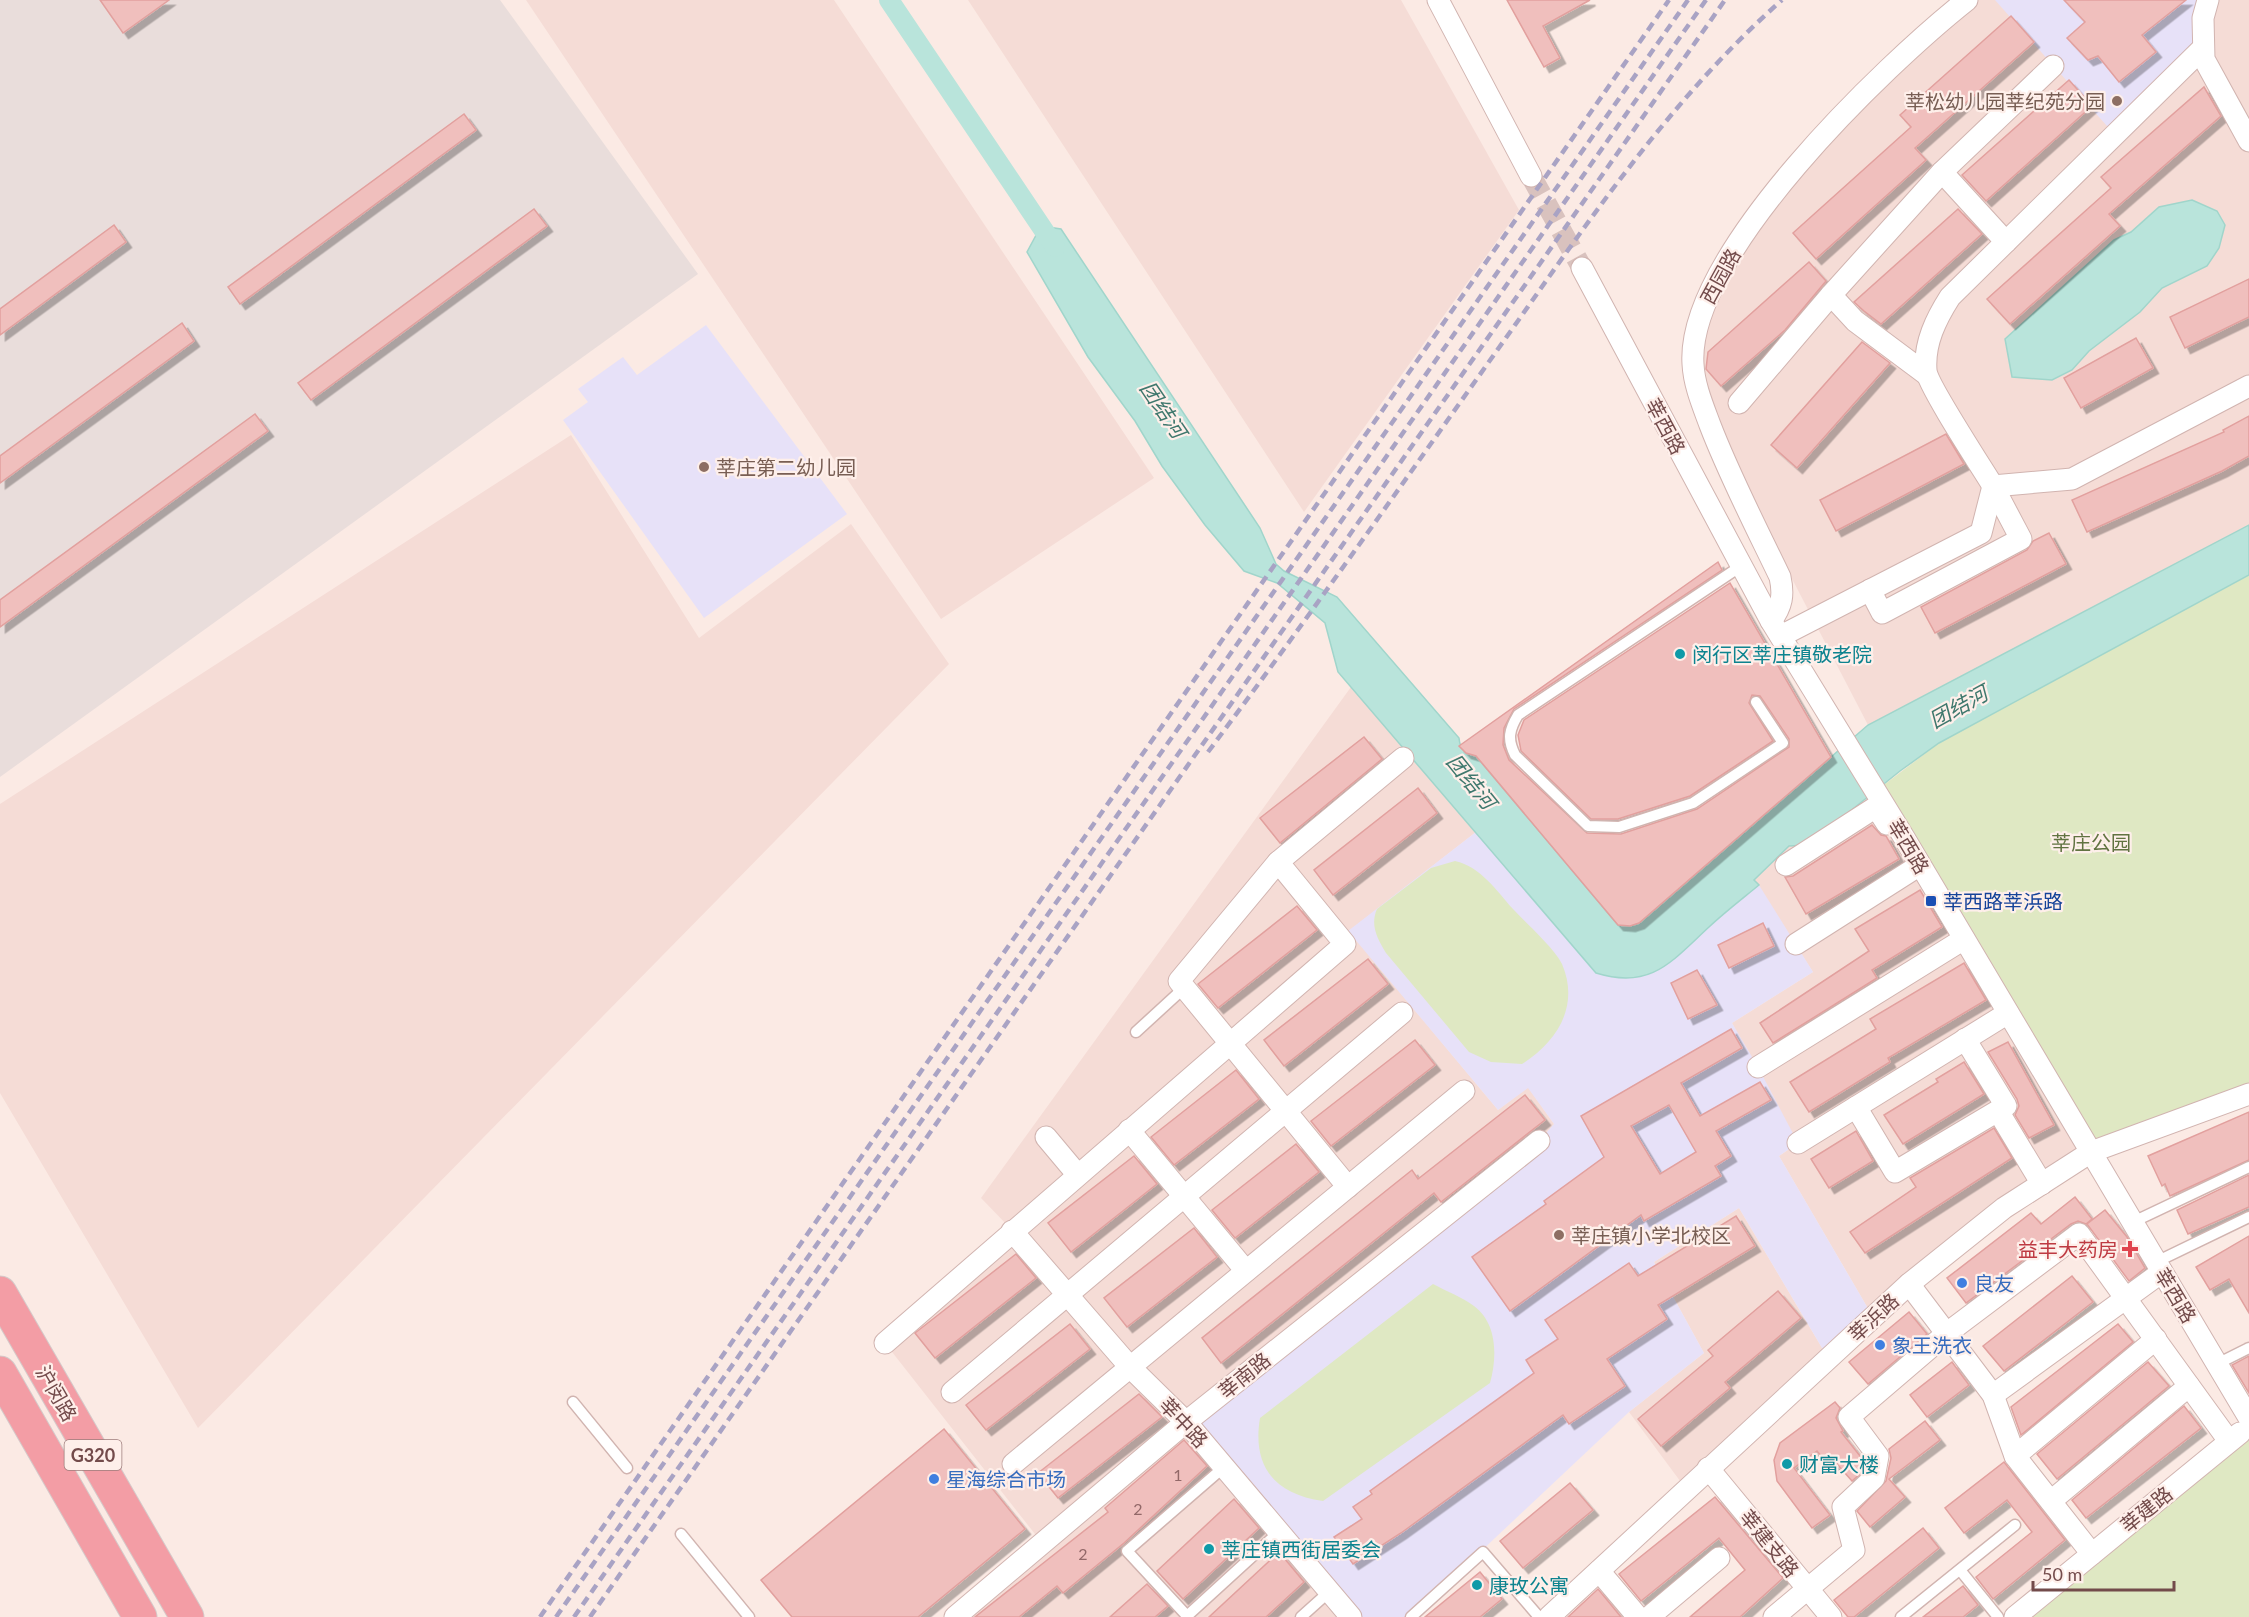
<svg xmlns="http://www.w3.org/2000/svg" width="2249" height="1617" font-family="Lato,'Noto Sans SC',sans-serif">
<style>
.residential{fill:#f5dcd6}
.industrial{fill:#e9dddb}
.education{fill:#e7e1f8}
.green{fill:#dfe8c3}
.water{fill:#b9e4db;stroke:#a0d5cb;stroke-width:1.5}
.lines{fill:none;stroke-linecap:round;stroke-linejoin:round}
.canal{stroke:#b9e4db;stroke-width:20}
.building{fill:#f0bfbd;stroke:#e2a09e;stroke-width:1.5;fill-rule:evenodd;filter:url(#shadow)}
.street-tunnel{stroke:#d9c2be;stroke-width:21;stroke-dasharray:21 10;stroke-linecap:butt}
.lane-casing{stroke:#d1b4b0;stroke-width:13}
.street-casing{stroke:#d1b4b0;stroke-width:23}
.highway-casing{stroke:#d5c9c9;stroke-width:35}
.lane{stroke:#fff;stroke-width:10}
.street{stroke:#fff;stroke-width:21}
.highway{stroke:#f39da5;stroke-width:33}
.rail{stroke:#a9a3c4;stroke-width:4.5;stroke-dasharray:9 6;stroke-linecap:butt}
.education-dot{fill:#8d6e63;stroke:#feefea;stroke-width:2}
.culture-dot{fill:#0f9aa8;stroke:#feefea;stroke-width:2}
.transit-dot{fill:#1a4fb4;stroke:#feefea;stroke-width:2}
.health-dot{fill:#e0444e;stroke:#feefea;stroke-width:2}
.shop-dot{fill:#3f7fe0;stroke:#feefea;stroke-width:2}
.labels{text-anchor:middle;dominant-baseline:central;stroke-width:4.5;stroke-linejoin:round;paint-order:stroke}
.number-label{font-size:16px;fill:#926868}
.shield{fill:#feefea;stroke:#9d7c7b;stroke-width:1.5}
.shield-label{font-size:18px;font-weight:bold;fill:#734b4b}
.education-label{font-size:20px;fill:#785e54;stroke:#feefea;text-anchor:start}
.street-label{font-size:20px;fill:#734b4b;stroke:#feefea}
.culture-label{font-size:20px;fill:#0d838f;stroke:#feefea;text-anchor:start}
.park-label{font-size:20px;fill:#617341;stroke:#feefea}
.transit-label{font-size:20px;fill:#164399;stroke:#feefea;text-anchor:start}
.health-label{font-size:20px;fill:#be3a42;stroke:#feefea;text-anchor:end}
.shop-label{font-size:20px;fill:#366cbe;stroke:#feefea;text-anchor:start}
.water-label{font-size:21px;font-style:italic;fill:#3f786d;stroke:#feefea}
</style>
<defs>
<filter id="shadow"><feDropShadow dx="5.5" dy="5.5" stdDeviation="0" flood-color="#0004"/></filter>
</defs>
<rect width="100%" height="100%" fill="#fbeae4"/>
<g class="residential">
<path d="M526,0h308l320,478 -213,141z"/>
<path d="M968,0h433l118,210 -215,302z"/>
<path d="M1967,0h282v525l-381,200 -163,-314 -13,-62 71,-141z"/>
<path d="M571,435l128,203 152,-114 98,140 -751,764 -198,-335v-289z"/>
<path d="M1351,687l125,145 -127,99 149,179 30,-23 26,37 -15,17 -188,476h-396l87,-74 -157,-200 127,-113 -31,-32z"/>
<path d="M1876,791l215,361 -218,165 -94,-161 18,-12 -65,-121 81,-51 -59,-92 35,-34 20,-1z"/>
<path d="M1739,1208l89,150 -142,131 -57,-77 75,-59 -50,-91z"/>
</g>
<path class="industrial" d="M0,0h500l198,274 -698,503z"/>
<g class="education">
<path d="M1995,0h213l-6,36 -87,99z"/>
<path d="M706,325l141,189 -143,104 -141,-198 25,-18 -10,-13 45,-32 14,18z"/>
<path d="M1476,832l120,141 116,-49 47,-39 54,87 -81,51 26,44 40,76 -19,13 94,161 -45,41 -89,-150 -85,54 50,91 -75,59 -218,205h-60l-165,-195 353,-281 15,-17 -26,-36 -30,22 -150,-179z"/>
</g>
<g class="green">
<path d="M2249,575v519l-158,58 -215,-361 63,-48z"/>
<path d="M1455,861c26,6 41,29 58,48 12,13 43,41 49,55 18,42 -5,78 -40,100l-31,-2 -22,-10 -83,-99c-9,-15 -16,-28 -9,-44l54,-41z"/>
<path d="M1433,1284c13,7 29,13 41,22 24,18 23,52 16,77l-167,118c-49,-7 -71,-35 -63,-83z"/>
<path d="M2249,1425v192h-234z"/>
</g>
<g class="water">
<path d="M2192,200l25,11 8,14 -6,23 -12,18 -45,22 -22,24 -51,39 -17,19 -20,10 -40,-3 -7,-38 109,-99 17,-8 28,-25z"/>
<path d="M1041,226l20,3 199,299 16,36 8,7 53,26 122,141c1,12 6,15 17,18l142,169 12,1 9,-3 229,-198 381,-200v50l-310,168 -39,28 -92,74 -19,1 -35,34 5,5c-17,14 -34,27 -50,42 -38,35 -58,63 -113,46l-258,-301 -13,-49 -48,-40 -33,-12 -39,-46 -43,-59 -27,-45 -47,-64 -61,-105z"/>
</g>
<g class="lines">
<path class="canal" d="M889,0l166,247"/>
</g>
<g class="building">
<path d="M100,0h69l-46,33z"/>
<path d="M1507,0h83l-47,26 17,32 -16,9z"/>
<path d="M2064,0h122l-44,35 14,17 -37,30 -21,-26 -10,4 -21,-22 18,-16z"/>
<path d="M2011,16l23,26 -119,106 11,12 -110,99 -23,-26 118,-106 -11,-12z"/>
<path d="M2069,80l23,26 -106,95 -24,-26z"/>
<path d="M2204,87l17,29 -112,98 11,12 -110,98 -23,-25 124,-111 -10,-11z"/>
<path d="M464,114l12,16 -236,174 -12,-17z"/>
<path d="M534,209l13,17 -236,174 -13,-17z"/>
<path d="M1958,209l24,25 -101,90 -17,-13 -10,-9z"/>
<path d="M114,225l12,17 -126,93v-26z"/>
<path d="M1809,262l17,19 -41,49 -64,56 -15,-17 2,-17z"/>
<path d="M2249,279v38l-64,31 -15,-31z"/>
<path d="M182,323l12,18 -194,142v-27z"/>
<path d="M2136,338l17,30 -72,40 -17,-30z"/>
<path d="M1862,342l28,21 -93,105 -26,-23z"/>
<path d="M255,414l13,17 -268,196v-27z"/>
<path d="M2249,416v40l-27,15 -135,61 -15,-32 152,-68 -1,-2z"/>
<path d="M1946,434l18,30 -128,67 -16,-31z"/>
<path d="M2049,533l17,31 -131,69 -14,-26 106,-57 6,-9z"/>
<path d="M1718,562l4,8 -208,139 -10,19 -1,17 6,15 78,73 34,1 76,-25 92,-62v-8l-29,-43 -8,-1 -3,8 24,38 -83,55 -72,23h-27l-70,-68 -3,-16 6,-15 206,-137 101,174 -192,166 -9,3 -12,-1 -142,-169 -10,-3 -7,-7z"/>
<path d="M1364,737l18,22 -102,84 -20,-25z"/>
<path d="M1418,788l19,25 -104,82 -19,-25z"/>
<path d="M1872,825l9,10 5,1 13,23 -93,55 -21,-37 8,-1z"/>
<path d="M1920,890l22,37 -70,43 5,8 -104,65 -13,-20 109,-72 -14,-22z"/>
<path d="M1297,906l20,24 -99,78 -20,-24z"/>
<path d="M1763,923l11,23 -45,22 -11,-23z"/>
<path d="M1368,959l20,25 -104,82 -20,-26z"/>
<path d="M1964,963l22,37 -98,58 2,4 -81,50 -19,-30 86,-53 -6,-10z"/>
<path d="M1697,970l20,35 -29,14 -17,-36z"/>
<path d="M1731,1029l11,19 -61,35 19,33 60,-34 11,18 -55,31 15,25 -16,10 6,10 -77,45 -3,-6 -131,96 -38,-54 74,-53 -2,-3 60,-44 -23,-41zM1669,1105l27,47 -36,22 -29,-48z"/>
<path d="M1415,1040l20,25 -104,81 -20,-25z"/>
<path d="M2008,1042l46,83 -25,13 -14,-23 4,-9 -2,-7 -29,-47z"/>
<path d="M1964,1062l20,32 -81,50 -19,-29 54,-33 -2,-3z"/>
<path d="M1236,1070l23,29 -85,66 -23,-28z"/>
<path d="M1525,1095l20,25 -104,82 -7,-9 -213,170 -19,-25 210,-168 6,9z"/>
<path d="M2249,1112v48l-79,36 -5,-12 -3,2 -14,-30z"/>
<path d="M1994,1128l18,30 -147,95 -15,-21 66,-45 -6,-9z"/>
<path d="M1856,1131l17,30 -44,27 -18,-29z"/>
<path d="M1296,1144l23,28 -84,66 -23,-28z"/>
<path d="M1134,1156l23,28 -86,68 -23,-29z"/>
<path d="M2249,1175v32l-61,27 -11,-24z"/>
<path d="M2075,1197l17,22 -6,5 -8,-3 -7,3 -105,79 -19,-25 84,-65 10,11z"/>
<path d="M2105,1210l22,27 18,31 -16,13 -42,-57z"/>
<path d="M1736,1216l19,30 -97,59 9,14 -60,40 18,27 -56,38 -6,-9 -162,118 -48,31 -19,-27 28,-18 -9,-12 19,-13 -2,-3 164,-118 -8,-13 32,-21 -13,-19 84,-57 9,13z"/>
<path d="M1194,1228l23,29 -90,70 -23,-29z"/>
<path d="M2249,1236v77l-20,-34 -19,11 -14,-23z"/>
<path d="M1016,1254l20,24 -101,80 -20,-25z"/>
<path d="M2072,1276l21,26 -89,69 -21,-25z"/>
<path d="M1778,1291l23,27 -76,64 5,6 -69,58 -23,-27 75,-63 -5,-6z"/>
<path d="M1909,1312l18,22 -59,50 -19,-22z"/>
<path d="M1070,1324l20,25 -104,81 -20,-25z"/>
<path d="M2118,1324l15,18 -112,93 -10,-28z"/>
<path d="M2249,1356v37l-17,-28z"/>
<path d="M1952,1362l17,23 -42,32 -17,-22z"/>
<path d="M2148,1362l21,24 -112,93 -20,-25z"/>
<path d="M1139,1394l23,23 -104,81 -20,-25z"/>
<path d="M1835,1402l5,6 -4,10 7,13 -2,1 23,29 -2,11 -10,9 -15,-17 -6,4 -14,-17 -23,17 36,47 -18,13 -35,-47 -3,-21 6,-17z"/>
<path d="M2184,1406l17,22 -115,90 -14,-18z"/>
<path d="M1925,1421l15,19 -51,39 16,18 -35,30 -13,-16 29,-30 5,-23 -2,-9z"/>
<path d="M944,1429l81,100 -107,88h-126l-31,-37z"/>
<path d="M1184,1440l23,26 -83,77 -61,50 -6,-7 -38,31h-44l133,-105 -3,-4z"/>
<path d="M2004,1462l61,78 -72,59 -17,-22 56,-45 -25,-32 -43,33 -19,-25z"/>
<path d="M1570,1483l23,27 -70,58 -23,-27z"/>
<path d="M1715,1497l68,81 -43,39h-50l55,-47 -26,-32 -78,63 -22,-27z"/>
<path d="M1234,1499l25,29 -76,71 -26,-28z"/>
<path d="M1923,1528l16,20 -85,69h-6l-14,-17z"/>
<path d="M1279,1552l25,30 -38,35h-57z"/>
<path d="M1480,1572l22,27 -22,18h-55z"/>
<path d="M1147,1584l21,22 -13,11h-45z"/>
<path d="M1963,1586l15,19 -15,12h-40z"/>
<path d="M1598,1589l23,28h-53z"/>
</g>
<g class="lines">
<path class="street-tunnel" d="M1531,176l51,92"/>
<defs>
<g id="lane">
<path d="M1741,566l-223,149c-9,15 -11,24 -3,40l73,71 31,1 74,-24 90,-60 -27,-41"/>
<path d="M1136,1032l48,-44"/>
<path d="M2133,1222l116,-55"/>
<path d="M2156,1262l93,-45"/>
<path d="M2217,1364l32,-16"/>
<path d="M573,1402l54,66"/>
<path d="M681,1534l68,83"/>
<path d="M1960,1570l38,47"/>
<path d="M1187,1616l92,-84"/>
<path d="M1188,1617l-61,-66 97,-84"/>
<path d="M1301,1617l29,-26"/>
<path d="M1411,1617l72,-65 56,65"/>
<path d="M1901,1617l114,-92"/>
</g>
<g id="street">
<path d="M1438,0l93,176"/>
<path d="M2208,0l-5,18 1,41 45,82"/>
<path d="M2203,48l-253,249c-14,22 -26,46 -24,73 1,14 56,98 67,116l79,-7 177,-93"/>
<path d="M1942,172l64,70"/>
<path d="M1582,268l189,353 134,218 344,579"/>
<path d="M1926,374l-71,-53 -24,-26 111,-123 111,-106"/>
<path d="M1739,403l92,-108"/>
<path d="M1870,590l12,23 139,-74 -28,-53"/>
<path d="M1771,621c11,-15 13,-26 9,-44 -24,-50 -50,-100 -70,-152 -7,-19 -16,-40 -17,-61 -7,-109 192,-299 274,-364"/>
<path d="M1781,636l200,-103 12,-47"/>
<path d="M1278,862l-99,119 169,206"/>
<path d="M1786,865l90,-58 11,17"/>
<path d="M1796,944l124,-79"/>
<path d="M1758,1067l206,-128"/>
<path d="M1856,1107l39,65 111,-66 -41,-67"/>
<path d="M1998,1111l44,73"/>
<path d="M1129,1130l117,141"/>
<path d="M1046,1137l31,37"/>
<path d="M1798,1143l210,-130"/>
<path d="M1012,1231l118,136 56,55 165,195"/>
<path d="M1909,1284l84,111 22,61 77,98"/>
<path d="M885,1343l460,-399 -67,-82 125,-104"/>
<path d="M952,1392l450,-379"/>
<path d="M1993,1395l169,-123"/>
<path d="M2015,1456l141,-117"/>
<path d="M1013,1464l451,-373"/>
<path d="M1708,1468l123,149"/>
<path d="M2051,1501l138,-115"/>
<path d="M1599,1571l39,46"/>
<path d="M955,1617l231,-195 353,-281"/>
<path d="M1549,1617l360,-333 95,-76 87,-56 158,-58"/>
<path d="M1649,1617l70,-59"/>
<path d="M1774,1617l80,-67 -11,-43 31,-29 4,-22 -29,-39 97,-83 133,-100 150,207"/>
<path d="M2015,1617l225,-184"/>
</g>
<g id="highway">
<path d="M0,1293l187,324"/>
<path d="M0,1373l140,244"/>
</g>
</defs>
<use href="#lane" class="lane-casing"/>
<use href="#street" class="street-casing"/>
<use href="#highway" class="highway-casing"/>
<use href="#lane" class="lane"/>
<use href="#street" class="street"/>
<use href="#highway" class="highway"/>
<g class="rail">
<path d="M1208,752c101,-135 197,-272 295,-410 85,-120 168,-244 279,-342"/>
<path d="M540,1617l1129,-1617"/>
<path d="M556,1617l1132,-1617"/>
<path d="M574,1617l1132,-1617"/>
<path d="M590,1617l1135,-1617"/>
</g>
</g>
<g class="education-dot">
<circle cx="2117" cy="101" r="6"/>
<circle cx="704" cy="467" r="6"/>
<circle cx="1559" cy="1235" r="6"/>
</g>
<g class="culture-dot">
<circle cx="1680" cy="654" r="6"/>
<circle cx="1787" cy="1464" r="6"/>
<circle cx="1209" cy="1549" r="6"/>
<circle cx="1477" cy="1585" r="6"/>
</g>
<rect class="transit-dot" x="1925" y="895" width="12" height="12" rx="3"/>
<path class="health-dot" d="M2127 1240h6v6h6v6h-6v6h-6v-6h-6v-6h6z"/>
<g class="shop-dot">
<circle cx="1962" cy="1283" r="6"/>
<circle cx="1880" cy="1345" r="6"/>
<circle cx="934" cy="1479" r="6"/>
</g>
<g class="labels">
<g class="number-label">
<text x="1178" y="1474">1</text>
<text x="1138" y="1508">2</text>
<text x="1083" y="1553">2</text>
</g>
<rect class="shield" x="64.5" y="1440" width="57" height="30" rx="4.5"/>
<g class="shield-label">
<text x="93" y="1455">G320</text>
</g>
<g class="education-label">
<text x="2105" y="101" text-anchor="end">莘松幼儿园莘纪苑分园</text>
<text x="716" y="467">莘庄第二幼儿园</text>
<text x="1571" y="1235">莘庄镇小学北校区</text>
</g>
<g class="street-label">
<text transform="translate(1720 276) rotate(-61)">西园路</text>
<text transform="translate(1666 426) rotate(62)">莘西路</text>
<text transform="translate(1909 846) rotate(59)">莘西路</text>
<text transform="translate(2176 1295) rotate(59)">莘西路</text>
<text transform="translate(1873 1317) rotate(-43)">莘浜路</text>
<text transform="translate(1244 1375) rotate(-39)">莘南路</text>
<text transform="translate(57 1393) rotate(60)">沪闵路</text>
<text transform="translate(1184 1422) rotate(47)">莘中路</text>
<text transform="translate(2146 1509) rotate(-39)">莘建路</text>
<text transform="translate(1770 1543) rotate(51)">莘建支路</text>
</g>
<g class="culture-label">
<text x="1692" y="654">闵行区莘庄镇敬老院</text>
<text x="1799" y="1464">财富大楼</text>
<text x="1221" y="1549">莘庄镇西街居委会</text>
<text x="1489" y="1585">康玫公寓</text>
</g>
<g class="park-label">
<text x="2091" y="842">莘庄公园</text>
</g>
<g class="transit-label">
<text x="1943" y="901">莘西路莘浜路</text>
</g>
<g class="health-label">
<text x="2118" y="1249">益丰大药房</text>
</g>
<g class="shop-label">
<text x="1974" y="1283">良友</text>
<text x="1892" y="1345">象王洗衣</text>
<text x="946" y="1479">星海综合市场</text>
</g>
<g class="water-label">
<text transform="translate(1164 409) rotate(56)">团结河</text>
<text transform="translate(1958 706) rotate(-29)">团结河</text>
<text transform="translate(1472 781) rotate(51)">团结河</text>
</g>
</g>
<path d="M2033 1581v9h141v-9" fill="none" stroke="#734b4b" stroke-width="3"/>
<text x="2042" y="1581" font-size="18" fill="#734b4b" stroke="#feefea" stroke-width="4.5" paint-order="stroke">50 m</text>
</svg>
